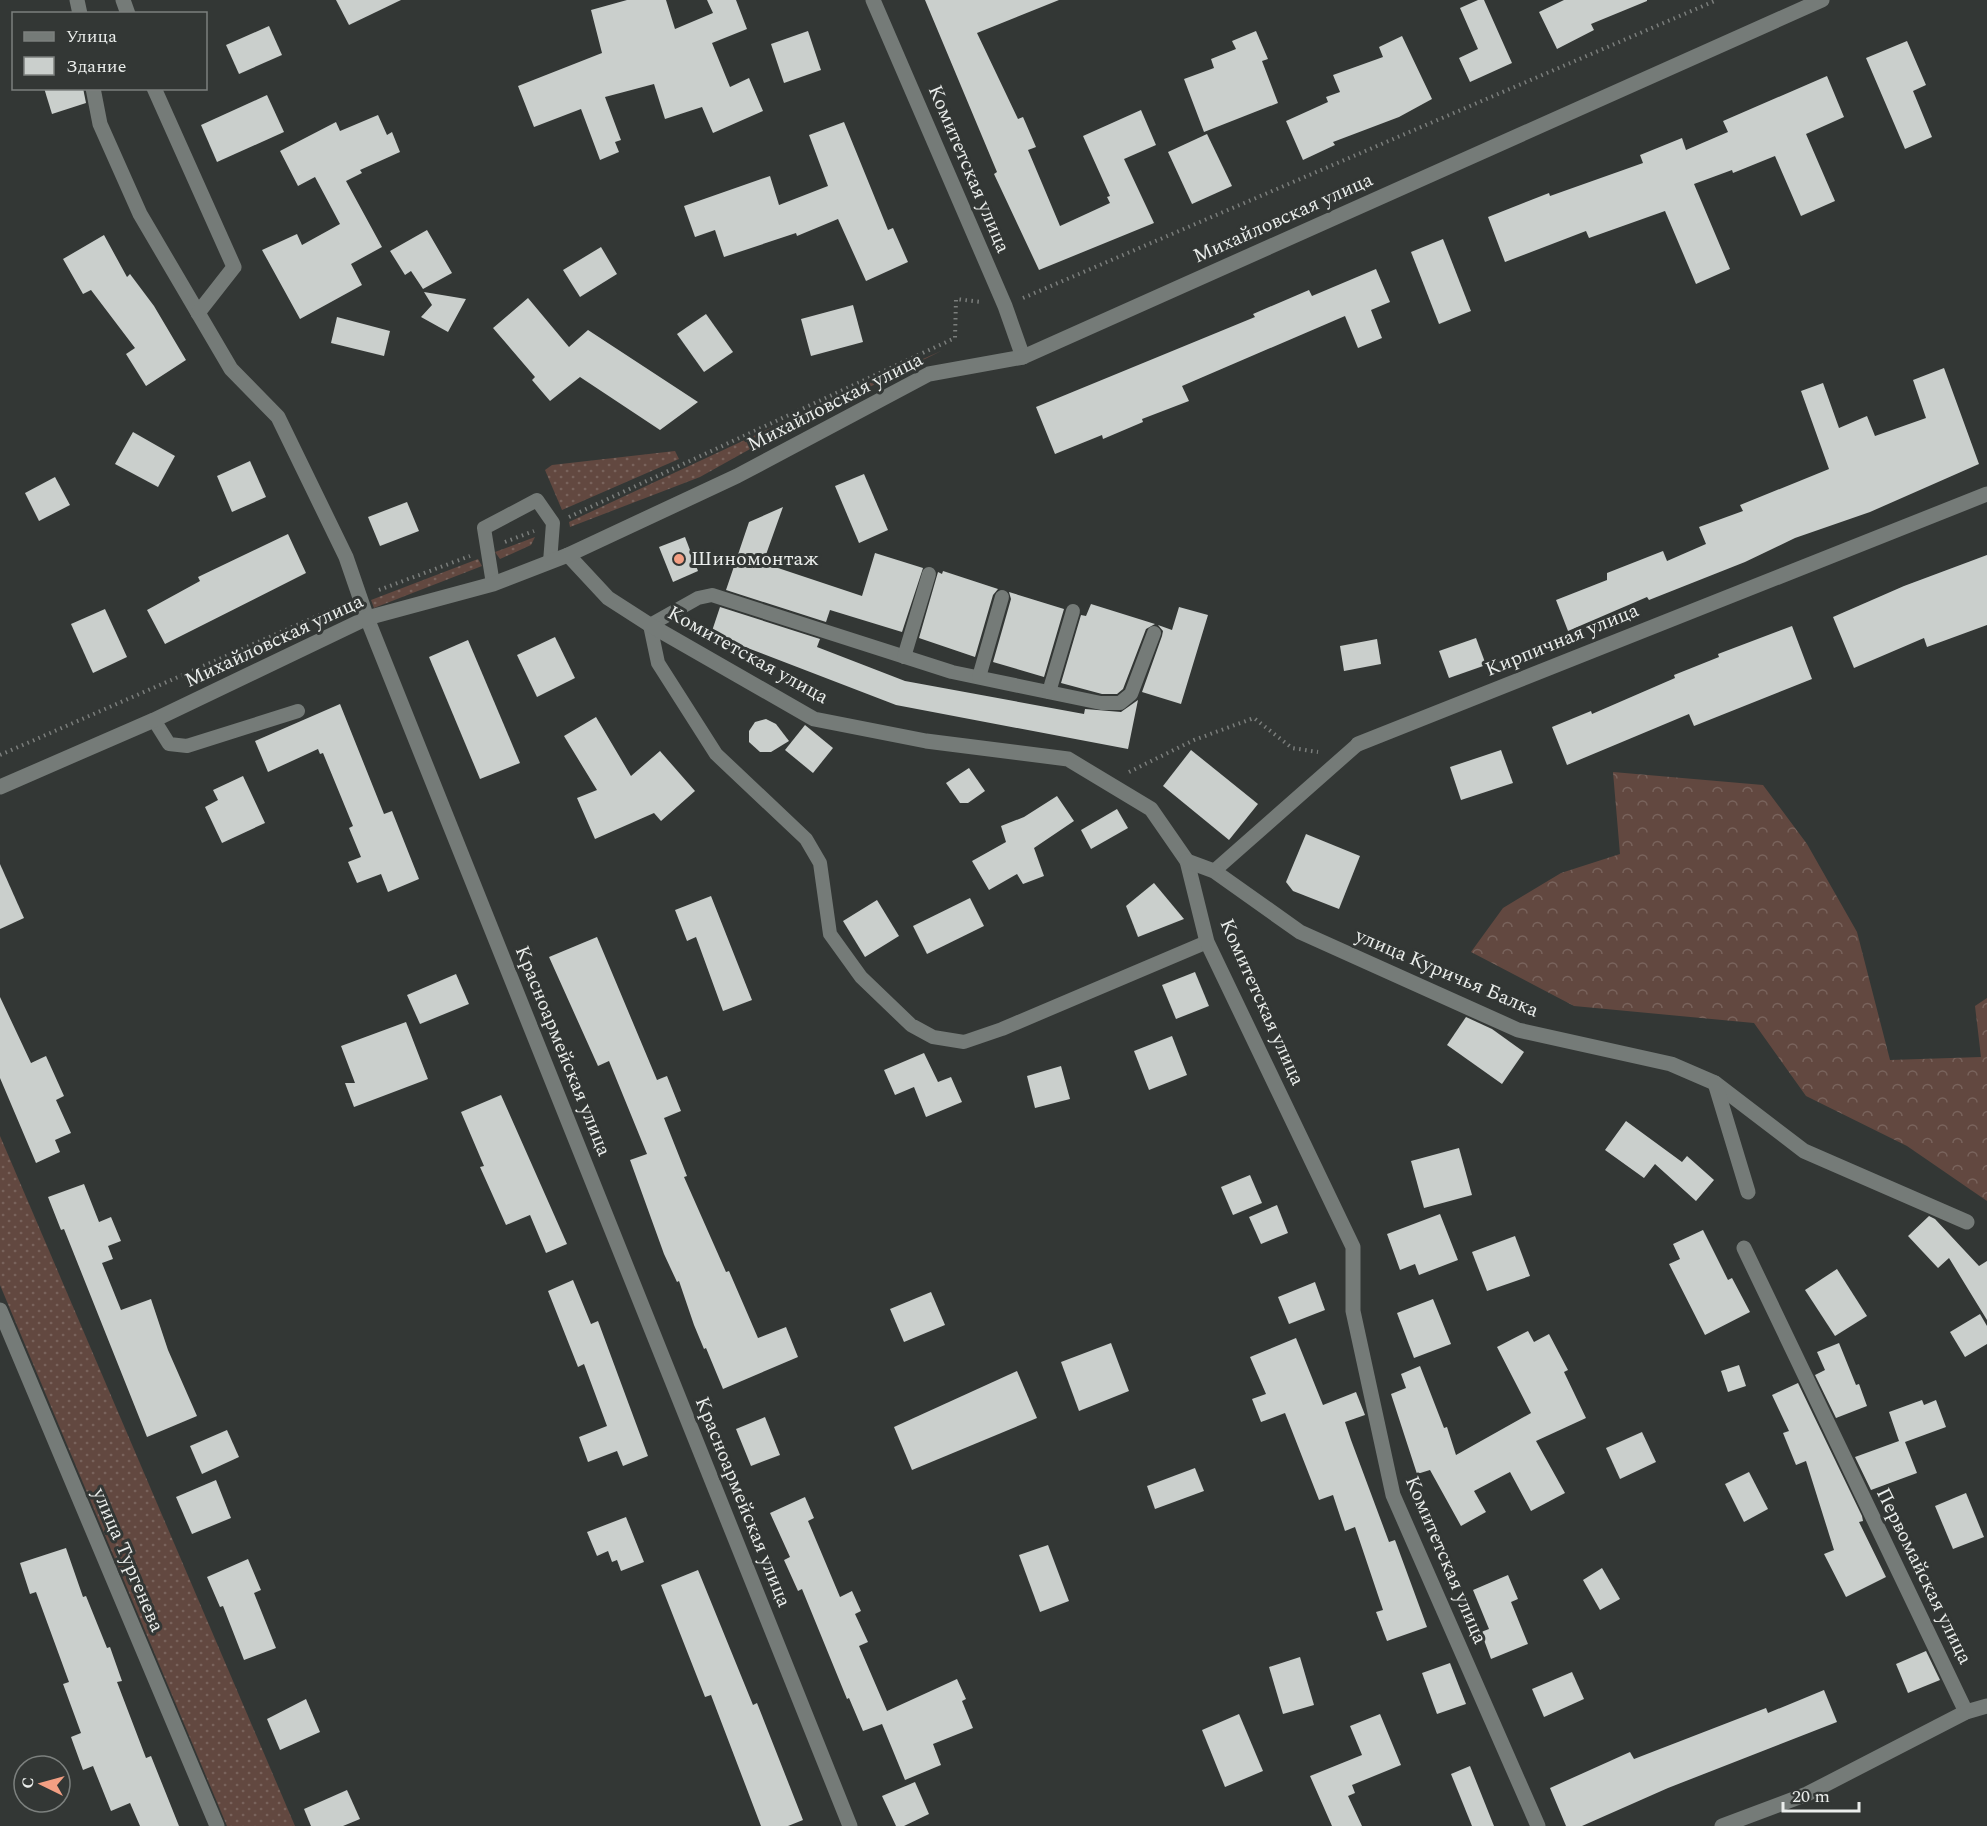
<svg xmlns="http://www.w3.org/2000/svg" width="1987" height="1826" font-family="Spectral,serif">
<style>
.grass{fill:url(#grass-dots)}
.forest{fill:url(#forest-crowns)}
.building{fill:#cacfcc}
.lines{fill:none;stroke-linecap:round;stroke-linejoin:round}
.path{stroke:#7b7e7c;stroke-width:4;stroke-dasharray:1.5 4.5;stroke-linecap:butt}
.lane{stroke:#757b78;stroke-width:14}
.street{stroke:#757b78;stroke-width:15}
.secondary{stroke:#757b78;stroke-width:15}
.poi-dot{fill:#f39f83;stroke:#333735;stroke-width:2}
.labels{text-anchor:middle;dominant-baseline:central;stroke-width:6;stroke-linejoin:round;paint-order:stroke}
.street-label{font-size:20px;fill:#eaedeb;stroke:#333735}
.poi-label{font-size:20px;fill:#eaedeb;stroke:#333735;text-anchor:start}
</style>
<defs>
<pattern id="grass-dots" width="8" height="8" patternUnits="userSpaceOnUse" patternTransform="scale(1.5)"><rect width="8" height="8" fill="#624840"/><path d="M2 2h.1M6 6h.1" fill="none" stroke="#79635c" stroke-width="1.8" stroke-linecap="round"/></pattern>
<pattern id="forest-crowns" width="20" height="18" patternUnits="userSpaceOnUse" patternTransform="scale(1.5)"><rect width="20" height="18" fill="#624840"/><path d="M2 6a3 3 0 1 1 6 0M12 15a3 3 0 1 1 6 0" fill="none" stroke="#79635c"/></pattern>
</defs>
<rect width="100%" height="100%" fill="#333735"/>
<g class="grass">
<path d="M941,351l-113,57 -3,-6z"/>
<path d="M807,411l2,5 -109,61 -130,50 -1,-5z"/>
<path d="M675,451l4,8 -117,51 -17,-40 7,-5z"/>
<path d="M535,537l-4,8 -31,14 -5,-7z"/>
<path d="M478,559l4,7 -108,42 -3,-8z"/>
<path d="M0,1136l295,690h-68l-227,-541z"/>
</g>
<path class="forest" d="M1613,772l150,13 44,59 50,88 33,128 91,-3 -6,-51 12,-8v203l-80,-55 -101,-50 -52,-73 -180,-17 -103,-54 32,-44 58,-35 59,-19z"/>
<g class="building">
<path d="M336,0h65l-52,25z"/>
<path d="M627,0h39l9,29 38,-16 -6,-13h29l11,29 -35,14 18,44 19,-9 14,33 -50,22 -11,-26 -37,12 -11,-35 -49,13 16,43 -6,2 4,10 -19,8 -19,-51 -47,18 -16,-41 84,-33 -11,-43z"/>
<path d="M925,0h134l-82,33 41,86 5,-2 13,30 -8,3 32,76 50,-23 -3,-6 3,-1 -27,-60 58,-26 15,35 -32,14 30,64 -115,47 -45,-96 3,-2z"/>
<path d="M1478,0h6l28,63 -42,19 -11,-24 19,-9 -18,-41z"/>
<path d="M1564,0h83v1l-56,23 3,6 -37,19 -18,-37z"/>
<path d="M269,26l13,29 -43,19 -13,-29z"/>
<path d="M808,31l13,39 -37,13 -13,-39z"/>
<path d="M1256,31l12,28 -6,2 16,42 -74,29 -20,-53 30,-11 -3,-9 25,-10 -4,-8z"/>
<path d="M1402,36l30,63 -33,18 -66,25 2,3 -32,15 -17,-39 42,-19 -2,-5 14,-5 -7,-17 50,-18 -4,-10z"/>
<path d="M1907,41l19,44 -13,6 19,46 -27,12 -39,-91z"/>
<path d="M1827,76l17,41 -38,17 29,67 -34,15 -26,-60 -42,17 -1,-3 -38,14 36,85 -34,15 -31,-73 -76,27 -3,-7 -81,31 -17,-45 61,-24 1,3 93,-33 -3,-8 42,-17 4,12 42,-18 -5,-11z"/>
<path d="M44,88h39l3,15 -34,11z"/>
<path d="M267,95l17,37 -67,30 -16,-37z"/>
<path d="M378,115l9,20 5,-3 8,20 -40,18 2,3 -16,8 36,66 -31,17 11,21 -62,34 -38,-69 35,-16 5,11 38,-21 -25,-47 -17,9 -18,-35 56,-29 4,9z"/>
<path d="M844,122l44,108 5,-2 15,34 -42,19 -28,-62 -41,17 -1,-3 -72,24 -9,-27 -20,7 -11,-31 86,-30 9,29 49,-19 -19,-51z"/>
<path d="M1207,134l25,52 -40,18 -24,-52z"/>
<path d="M427,230l25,43 -29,16 -12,-18 -6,4 -15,-24z"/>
<path d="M104,235l23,42 3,-3 24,32 32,54 -40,26 -20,-32 9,-6 -44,-58 -8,4 -20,-35z"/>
<path d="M1443,239l28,72 -32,13 -28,-72z"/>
<path d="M601,247l16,27 -37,23 -17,-27z"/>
<path d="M1376,269l14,33 -19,8 11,28 -24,10 -13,-32 -163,70 7,15 -47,18 1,3 -40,17 -1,-4 -47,19 -19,-47 219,-90 -2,-3 56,-24 3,6z"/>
<path d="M424,292l42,7 -18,33 -27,-15 11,-12z"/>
<path d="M528,298l41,49 19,-17 110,72 -38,28 -80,-53 -30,24 -18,-21 3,-3 -42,-49z"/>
<path d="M853,305l10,37 -52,14 -10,-37z"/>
<path d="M706,314l27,38 -29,20 -27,-38z"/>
<path d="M337,317l53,14 -6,25 -53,-13z"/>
<path d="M1944,368l35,96 -109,48 -75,26 -50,24 -96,38 -2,-3 -79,34 -12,-31 51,-20v-7l56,-22 4,10 39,-17 -7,-17 44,-16 -3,-6 89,-36 -28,-78 22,-8 16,45 28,-12 8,20 51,-18 -13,-38z"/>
<path d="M133,432l42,24 -17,31 -43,-23z"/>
<path d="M250,461l16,36 -34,15 -15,-36z"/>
<path d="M864,474l24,56 -29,13 -24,-57z"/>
<path d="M55,477l15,28 -31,16 -14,-28z"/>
<path d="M407,502l12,29 -39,15 -12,-29z"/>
<path d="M783,507l-20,56 99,33 13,-43 48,15 -21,64 -72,-22 -4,12 -100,-32 23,-68z"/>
<path d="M288,534l18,39 -141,71 -18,-34 53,-29 -2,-4z"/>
<path d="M685,537l13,34 -25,11 -14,-35z"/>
<path d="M1987,555v70l-60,22 -3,-9 -70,30 -21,-51 71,-31z"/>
<path d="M943,571l55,18 -5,6 -18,62 -56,-19 19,-66 4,2z"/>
<path d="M1009,592l55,17 -20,68 -51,-15 18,-63z"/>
<path d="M1091,604l64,20 -9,5 -23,60 -6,5h-15l-41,-11 20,-68 5,1z"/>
<path d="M720,607l100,32 -3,8 88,34 179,33 1,-5 36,3 17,-12 -10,49 -232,-44 -185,-71z"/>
<path d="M1179,607l29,8 -27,89 -39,-12 20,-56 1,-5 -5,-6 14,5z"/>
<path d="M105,609l22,48 -34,16 -22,-49z"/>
<path d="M1792,626l20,53 -118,47 -5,-12 -122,51 -15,-38 39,-16 1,3 83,-36 -1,-3 45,-18 -1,-3z"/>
<path d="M555,637l20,41 -38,19 -20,-42z"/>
<path d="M1476,638l10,27 -37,13 -10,-27z"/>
<path d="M1377,639l4,25 -37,7 -4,-25z"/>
<path d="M468,640l52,123 -40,16 -51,-122z"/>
<path d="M340,704l44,110 8,-3 27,68 -31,13 -7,-18 -24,9 -9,-21 13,-5 -12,-29 4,-2 -30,-73 -3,1 -2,-5 -50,23 -13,-31z"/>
<path d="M596,717l35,59 29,-25 35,40 -34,30 -7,-8 -59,26 -18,-41 20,-8 -33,-54z"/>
<path d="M766,719l10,5 13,17 -18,11h-11l-11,-10v-11l6,-9z"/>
<path d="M805,725l28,23 -20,25 -28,-23z"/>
<path d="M1191,750l67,54 -29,36 -66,-54z"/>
<path d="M1501,750l12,33 -52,17 -11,-33z"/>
<path d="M969,768l16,23 -17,12h-8l-14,-20z"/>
<path d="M243,776l22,47 -43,20 -17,-36 13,-7 -5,-10z"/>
<path d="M1057,796l17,25 -40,27 10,28 -21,8 -6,-10 -28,16 -17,-29 34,-19 -5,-16 23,-9z"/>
<path d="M1117,809l11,19 -37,21 -10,-19z"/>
<path d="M1306,834l54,22 -21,53 -46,-18 -7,-9z"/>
<path d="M0,864l24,54 -24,11z"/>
<path d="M1154,883l30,36 -46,18 -12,-31z"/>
<path d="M711,896l41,104 -29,11 -27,-74 -9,4 -12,-31z"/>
<path d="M970,898l14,28 -57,28 -14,-28z"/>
<path d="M877,900l22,36 -34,21 -22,-36z"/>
<path d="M597,937l60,143 10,-4 14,35 -17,7 23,58 -3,1 42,95 3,-1 29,67 28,-11 12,30 -75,32 -17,-41 -2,1 -10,-24 -15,-44 -2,1 -13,-28 -34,-94 17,-6 -38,-93 -11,5 -49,-109z"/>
<path d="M1195,972l14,34 -33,13 -14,-34z"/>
<path d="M456,974l13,30 -49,20 -13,-29z"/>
<path d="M0,997l31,66 15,-7 18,40 -8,4 15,33 -16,7 5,12 -24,11 -36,-85z"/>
<path d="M1466,1017l26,12 32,23 -22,32 -55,-39z"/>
<path d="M406,1022l22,57 -74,28 -9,-24h10l-14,-37z"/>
<path d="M1172,1036l15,39 -38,15 -15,-39z"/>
<path d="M924,1053l14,29 13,-5 11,25 -36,15 -12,-30 -19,8 -11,-25z"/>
<path d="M1061,1066l9,33 -35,9 -8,-32z"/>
<path d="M501,1095l66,149 -21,9 -16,-38 -24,10 -26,-58 4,-1 -23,-54z"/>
<path d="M1626,1121l56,41 5,-6 27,24 -18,21 -41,-37 -11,14 -39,-28z"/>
<path d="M1459,1148l13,47 -48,13 -13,-47z"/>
<path d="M1250,1175l12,28 -29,12 -12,-28z"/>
<path d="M84,1184l15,38 12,-5 10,24 -13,5 5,13 -11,4 19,47 30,-11 17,51 29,66 -50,21 -83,-208 -3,1 -13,-33z"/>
<path d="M1277,1205l11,28 -27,11 -12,-27z"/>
<path d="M1440,1214l18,46 -39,15 -4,-11 -15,6 -13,-36z"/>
<path d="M1929,1216l6,3 44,47 8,-5v59l-38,-62 -11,10 -30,-32z"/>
<path d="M1703,1230l25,50 4,-2 18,34 -45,23 -36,-71 11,-5 -7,-15z"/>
<path d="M1515,1236l15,40 -43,15 -15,-39z"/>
<path d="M1837,1269l30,47 -32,20 -30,-46z"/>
<path d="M573,1280l18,44 7,-3 50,135 -25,10 -6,-15 -29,11 -9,-25 28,-11 -23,-62 -6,3 -30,-76z"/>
<path d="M1315,1282l10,28 -36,14 -11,-27z"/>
<path d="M931,1292l14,33 -41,17 -14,-33z"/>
<path d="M1433,1299l18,45 -37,14 -17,-45z"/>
<path d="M1980,1314l7,12v18l-22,13 -15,-25z"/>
<path d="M1528,1331l6,11 15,-8 19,36 -4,2 22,46 -50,23 29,52 -34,18 -21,-39 -36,19 12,21 -25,14 -31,-56 -13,4 -26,-80 15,-6 -5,-14 19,-8 24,62 3,-1 9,28 75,-42 -34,-66z"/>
<path d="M1296,1338l27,67 33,-13 9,23 -20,7 6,18 38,102 6,-2 32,87 -40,14 -11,-29 7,-2 -28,-83 -10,4 -12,-36 -14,5 -34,-87 -24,9 -9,-23 14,-5 -16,-37z"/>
<path d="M1111,1343l18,48 -50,20 -18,-49z"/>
<path d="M1839,1343l17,42 3,-1 8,22 -31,12 -21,-43 10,-5 -8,-18z"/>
<path d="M1739,1365l7,21 -18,6 -7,-21z"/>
<path d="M1017,1371l20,47 -125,52 -18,-43z"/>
<path d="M1798,1383l64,133 1,5 -4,1 27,55 -40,20 -22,-43 10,-4 -28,-89 -10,4 -13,-32 6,-2 -17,-36z"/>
<path d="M1922,1400l2,5 12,-5 10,27 -41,15 12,31 -46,17 -16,-33 44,-16 -10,-29z"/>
<path d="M765,1417l15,38 -29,11 -15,-37z"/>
<path d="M227,1430l12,27 -37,17 -12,-28z"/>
<path d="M1642,1432l14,30 -36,17 -14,-31z"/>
<path d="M1195,1468l9,23 -49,18 -8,-23z"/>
<path d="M1749,1472l19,37 -24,13 -19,-38z"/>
<path d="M216,1480l15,38 -39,16 -16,-37z"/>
<path d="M1966,1493l18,44 -31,12 -18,-43z"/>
<path d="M805,1497l9,21 -6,3 32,76 12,-6 9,20 -6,3 13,28 -9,4 28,65 70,-32 9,20 -4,2 11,27 -40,16 8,21 -36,15 -23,-56 -19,7 -14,-33 -2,1 -45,-110 -4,2 -14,-31 6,-3 -20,-44z"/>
<path d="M626,1517l18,45 -23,9 -4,-11 -5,2 -4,-11 -11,5 -10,-24z"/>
<path d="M1048,1545l21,56 -29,11 -21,-57z"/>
<path d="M66,1548l17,49 3,-1 21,52 3,-1 12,34 -5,1 29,76 5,-2 28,70h-39l-10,-23 -19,8 -18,-45 -10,4 -12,-33 10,-4 -18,-49 6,-2 -33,-90 -6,2 -10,-31z"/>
<path d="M248,1559l13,31 -7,3 22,55 -32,12 -21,-54 -3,1 -13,-30z"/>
<path d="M1602,1568l18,31 -20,11 -17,-30z"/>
<path d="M698,1570l55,135 4,-2 46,117 -15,6h-27l-50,-131 -6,2 -44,-112z"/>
<path d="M1508,1575l10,24 -7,3 17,42 -37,15 -10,-27 8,-3 -16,-39z"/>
<path d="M1926,1651l14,29 -32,13 -12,-29z"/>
<path d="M1300,1657l14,48 -31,9 -14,-47z"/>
<path d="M1450,1663l16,41 -29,10 -15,-41z"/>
<path d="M1572,1672l12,27 -40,18 -12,-28z"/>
<path d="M1824,1690l13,32 -169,66 -86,38h-16l-16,-38 80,-36 4,7 132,-51 2,5z"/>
<path d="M306,1699l14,33 -40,18 -13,-31z"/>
<path d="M1239,1714l24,57 -38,16 -23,-57z"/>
<path d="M1380,1714l21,51 -49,20 3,8 -7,3 14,30h-30l-22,-50 52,-21 -12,-29z"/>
<path d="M1470,1766l24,60h-22l-21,-52z"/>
<path d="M915,1782l14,32 -25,12h-8l-14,-30z"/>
<path d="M347,1790l13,29 -17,7h-32l-7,-17z"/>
</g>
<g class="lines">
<g class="path">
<path d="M1023,298l694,-298"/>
<path d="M569,517l386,-179 1,-39 25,3"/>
<path d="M505,542l29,-11"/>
<path d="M379,590l91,-34"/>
<path d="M0,755l338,-148"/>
<path d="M1129,772l65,-32 60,-22 38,30 26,4"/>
</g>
<g class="lane">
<path d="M493,584l-9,-56 53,-28 16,23 -3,39"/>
<path d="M1154,633l-23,61 -11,9h-19l-149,-31 -240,-77 -14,3 -48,27 8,38 58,91 90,85 14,24 10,71 31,43 50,48 22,12 31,5 38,-13 205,-87"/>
<path d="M904,657l25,-83"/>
<path d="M979,677l23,-80"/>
<path d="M1049,692l24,-81"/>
<path d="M154,720l15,24 18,2 111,-35"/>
<path d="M1214,871l144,-127"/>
</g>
<g class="street">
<path d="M77,0l3,14"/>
<path d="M123,0l5,14"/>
<path d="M93,88l7,36 40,90 91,155 47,48 68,140 21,61 483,1208"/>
<path d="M154,88l80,179 -36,46"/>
<path d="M568,555l40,43 42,27 164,94 112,22 142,18 83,50 36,52 20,81 146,305v64l40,184 145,331"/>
<path d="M1358,744l629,-250"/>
<path d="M1187,861l27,10 86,61 218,98 153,34 44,19 89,68 163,71"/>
<path d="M1715,1083l33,109"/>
<path d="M1744,1248l222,464"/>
<path d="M0,1310l217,516"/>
<path d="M1722,1826l85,-32 159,-82 21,-6"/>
</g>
<g class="secondary">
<path d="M873,0l132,306 18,51"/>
<path d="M0,787l154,-67 213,-102 126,-34 75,-29 169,-79 192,-102 94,-17 799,-357"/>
</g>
</g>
<circle class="poi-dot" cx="679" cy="559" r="6"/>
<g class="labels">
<g class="street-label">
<text transform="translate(969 169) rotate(67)">Комитетская улица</text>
<text transform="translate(1283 218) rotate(-24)">Михайловская улица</text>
<text transform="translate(835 402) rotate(-27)">Михайловская улица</text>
<text transform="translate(1562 640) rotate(-22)">Кирпичная улица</text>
<text transform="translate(274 641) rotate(-25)">Михайловская улица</text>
<text transform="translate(748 655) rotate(29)">Комитетская улица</text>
<text transform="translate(1447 973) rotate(23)">улица Куричья Балка</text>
<text transform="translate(1262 1002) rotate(66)">Комитетская улица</text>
<text transform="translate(563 1051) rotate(68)">Красноармейская улица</text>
<text transform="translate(743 1502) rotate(68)">Красноармейская улица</text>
<text transform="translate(128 1560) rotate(67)">улица Тургенева</text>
<text transform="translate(1446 1560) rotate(67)">Комитетская улица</text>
<text transform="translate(1924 1576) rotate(64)">Первомайская улица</text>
</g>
<g class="poi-label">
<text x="691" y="559">Шиномонтаж</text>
</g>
</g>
<rect x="12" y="12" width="195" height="78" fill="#333735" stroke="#7c807e" stroke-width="1.5"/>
<rect x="24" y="32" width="30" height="9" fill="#757b78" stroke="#7c807e" stroke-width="1.5"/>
<text x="66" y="42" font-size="18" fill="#eaedeb">Улица</text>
<rect x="24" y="57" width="30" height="18" fill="#cacfcc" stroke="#7c807e" stroke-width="1.5"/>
<text x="66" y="72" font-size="18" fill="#eaedeb">Здание</text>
<g transform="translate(42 1784) rotate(275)"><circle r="28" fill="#333735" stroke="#7c807e" stroke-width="1.5"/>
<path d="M0-4.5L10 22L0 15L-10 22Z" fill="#f39f83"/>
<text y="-9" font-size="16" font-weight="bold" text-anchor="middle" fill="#eaedeb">С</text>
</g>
<path d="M1783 1802v9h76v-9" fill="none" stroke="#eaedeb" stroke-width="3"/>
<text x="1792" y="1802" font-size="18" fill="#eaedeb" stroke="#333735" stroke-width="4.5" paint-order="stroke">20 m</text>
</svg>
